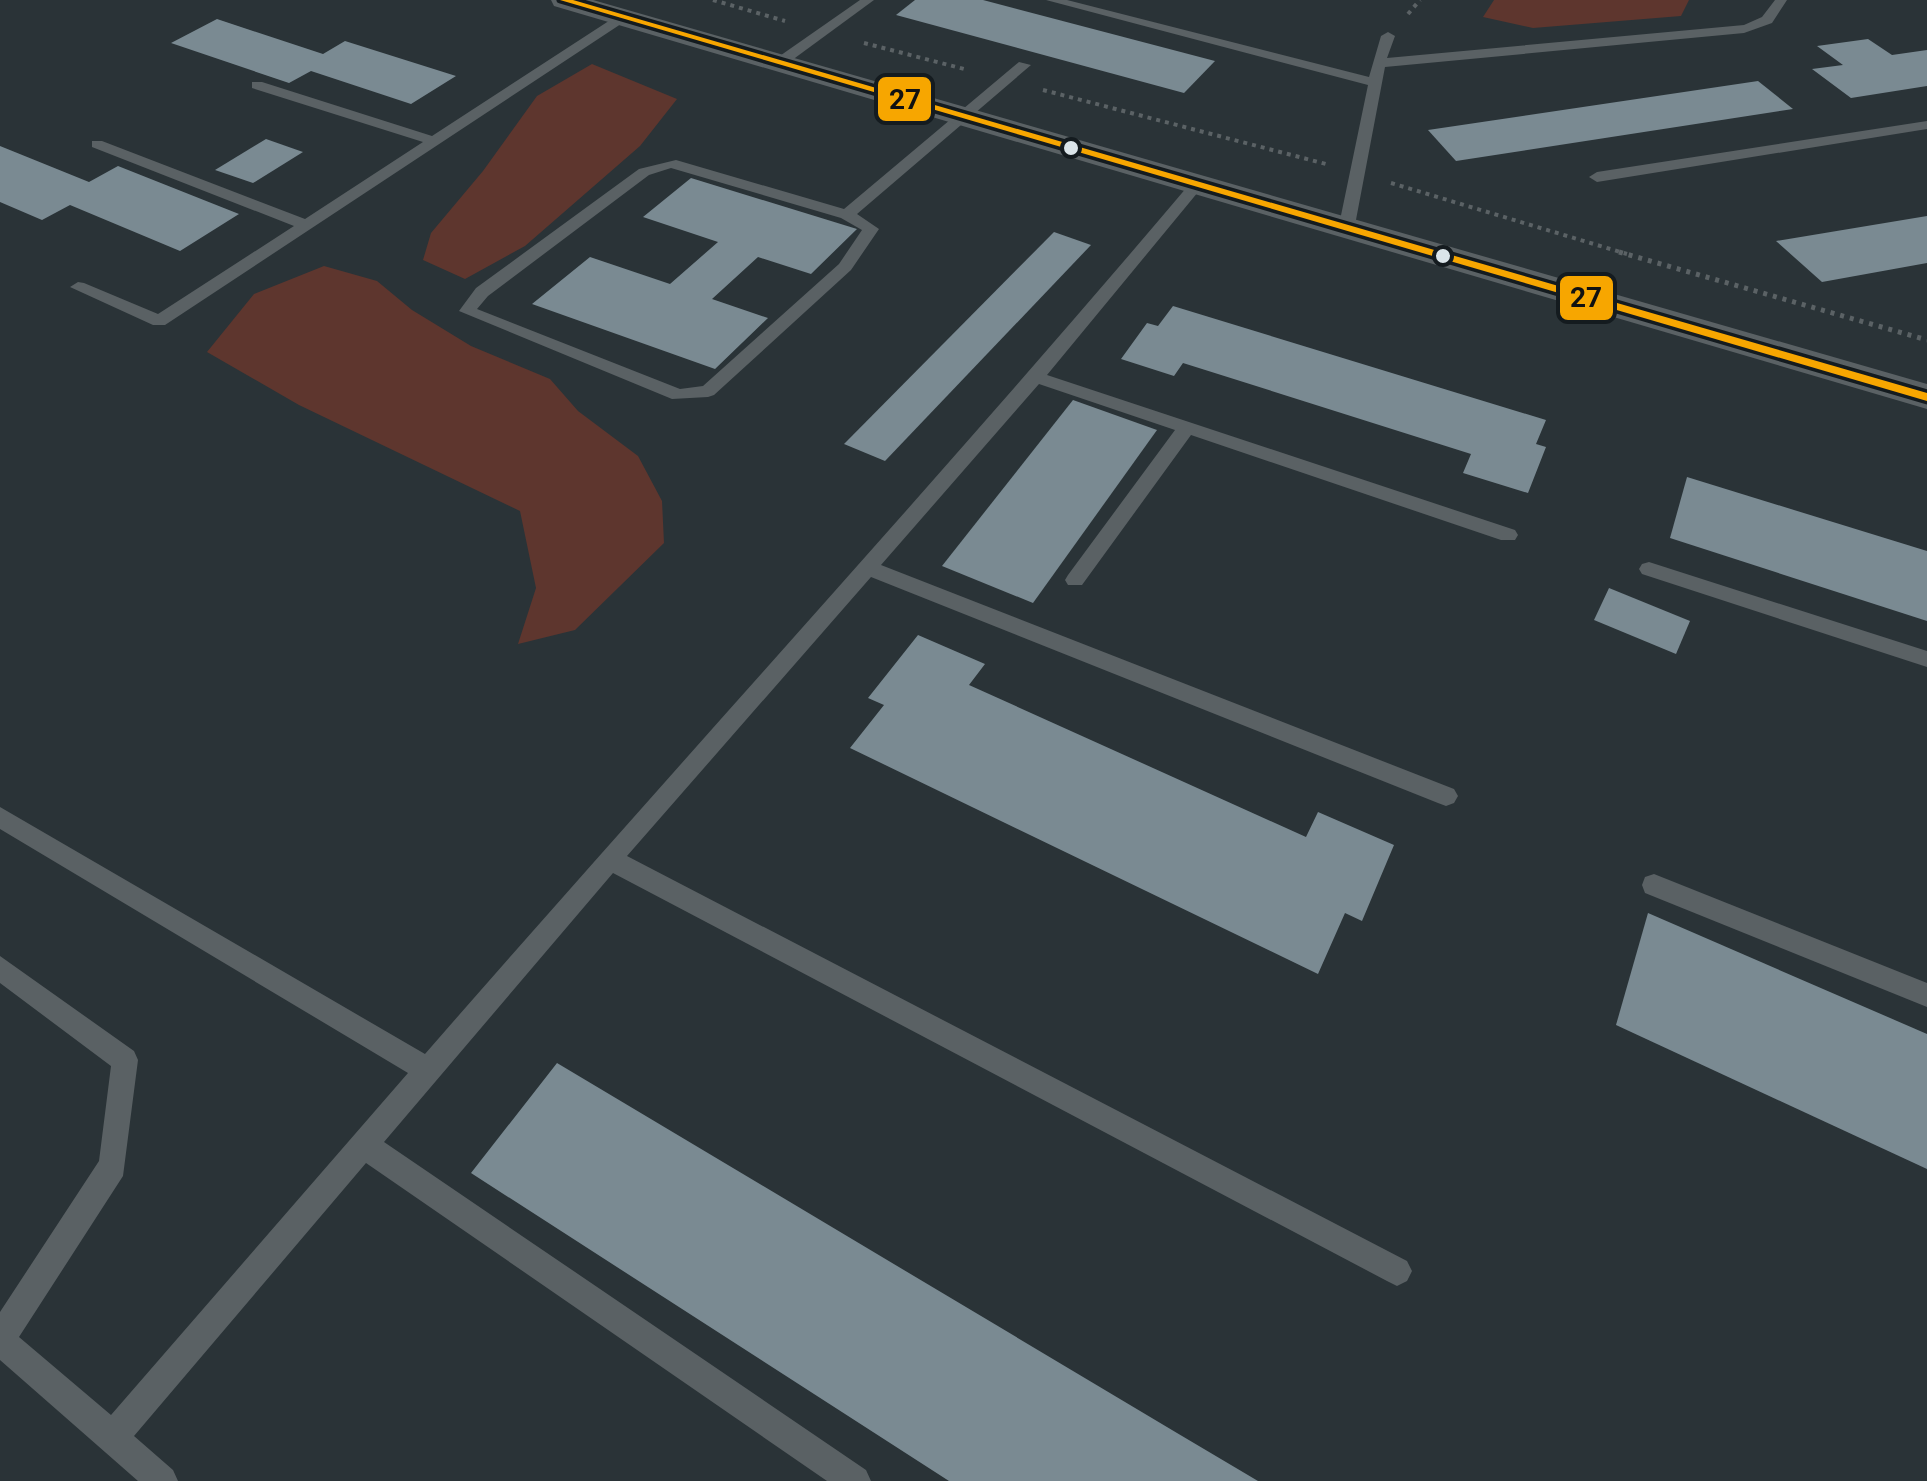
<svg xmlns="http://www.w3.org/2000/svg" width="1927" height="1481" font-family="Roboto,sans-serif">
<style>
.green{fill:#5e362e}
.building{fill:#7a8a92}
.lines{fill:none;stroke-linecap:round;stroke-linejoin:round}
.path-far1{stroke:#5b6265;stroke-width:4;stroke-dasharray:4 5;stroke-linecap:butt}
.path{stroke:#5b6265;stroke-width:5;stroke-dasharray:4 6;stroke-linecap:butt}
.lane{fill:#5a6164;fill-rule:evenodd}
.street{fill:#5a6164;fill-rule:evenodd}
.bus-1-casing{stroke:#141b1f;stroke-width:7}
.bus-1{fill:#f7a600;fill-rule:evenodd}
.bus-dot{fill:#dbe5ea;stroke:#141b1f;stroke-width:4}
.line-badge{stroke:#141b1f;stroke-width:4}
.pale-badge-label{font-size:28px;text-anchor:middle;font-weight:bold;fill:#111}
</style>
<rect width="100%" height="100%" fill="#2a3337"/>
<g class="green">
<path d="M1494,0h195l-8,16 -148,12 -50,-11z"/>
<path d="M592,64l85,35 -37,47 -115,100 -60,33 -42,-19 8,-27 52,-62 54,-75z"/>
<path d="M324,266l53,15 35,29 59,36 79,33 28,32 60,45 24,45 2,42 -89,87 -57,14 18,-56 -16,-77 -221,-106 -92,-53 47,-58z"/>
</g>
<g class="building">
<path d="M915,0h68l232,61 -31,32 -288,-78z"/>
<path d="M217,19l106,35 22,-13 111,35 -45,28 -100,-33 -22,12 -118,-40z"/>
<path d="M1868,39l24,16 35,-5v36l-76,12 -39,-29 31,-4 -26,-19z"/>
<path d="M1758,81l35,28 -337,52 -28,-31z"/>
<path d="M266,139l37,13 -50,31 -38,-13z"/>
<path d="M0,146l89,36 29,-16 121,48 -59,37 -110,-46 -28,15 -42,-18z"/>
<path d="M691,178l166,51 -46,45 -53,-17 -46,42 56,19 -53,51 -183,-65 58,-47 80,27 48,-42 -75,-25z"/>
<path d="M1927,216v47l-105,19 -46,-41z"/>
<path d="M1054,232l37,13 -206,216 -41,-17z"/>
<path d="M1173,306l373,114 -10,24 10,3 -18,46 -65,-20 8,-19 -288,-91 -9,13 -53,-17 26,-36 11,3z"/>
<path d="M1073,400l84,30 -124,173 -91,-37z"/>
<path d="M1687,477l240,74v70l-257,-83z"/>
<path d="M1609,588l81,33 -14,33 -82,-34z"/>
<path d="M918,635l67,29 -16,21 337,152 12,-25 76,33 -32,76 -17,-8 -27,61 -468,-226 34,-43 -16,-7z"/>
<path d="M1648,913l279,121v135l-311,-144z"/>
<path d="M557,1063l620,370 81,48h-309l-478,-308z"/>
</g>
<g class="lines">
<g class="path-far1">
<path d="M713,0l72,21"/>
<path d="M1408,14l12,-14"/>
<path d="M864,43l104,27"/>
<path d="M1043,90l283,74"/>
<path d="M1391,183l236,71"/>
</g>
<path class="path" d="M1619,252l308,88"/>
<g class="lane">
<path d="M860,0h14l-90,66h-10v-6z"/>
<path d="M1046,0h21l302,77 12,-41 7,-4 7,4 -8,22 357,-33 18,-8 13,-17h12l-15,23 -28,10 -359,34 -30,158 -8,5 -8,-5 29,-140z"/>
<path d="M618,15l12,3 -465,307h-12l-83,-38 8,-5 6,1 74,31 136,-88 -202,-79v-6h10l203,78 118,-77 -171,-54v-6h10l170,54z"/>
<path d="M1019,62l12,3 -174,149 22,15 -28,41 -137,125 -6,2 -36,2 -213,-88 17,-23 163,-119 37,-9 168,49zM671,168l170,50 21,12 -23,34 -136,122 -23,3 -203,-80 11,-13 161,-121z"/>
<path d="M1927,121v8l-330,53 -8,-5 8,-5z"/>
<path d="M1198,178l8,5 -3,3 -156,189 468,155 3,5 -3,5h-14l-310,-105 -109,150h-14l-3,-5 3,-5 107,-145 -136,-46 -158,181 573,224 4,7 -4,7 -8,3 -8,-3 -567,-226 -244,279 780,405 5,10 -5,10 -10,5 -10,-5 -774,-408 -229,269 482,328 5,11h-44l-461,-318 -232,273 39,34 5,11h-40l-138,-121v-48l99,-151 12,-95 -111,-83v-27l134,95 4,9 -15,116 -104,161 92,78 297,-342 -408,-244v-22l425,247c256,-294 517,-577 768,-874z"/>
<path d="M1649,562l278,89v16l-285,-93 -3,-5 3,-5z"/>
<path d="M1654,874l273,109v24l-282,-114 -3,-8 3,-8z"/>
</g>
<path class="street" d="M551,0h42l1334,384v25l-1373,-403z"/>
<defs>
<path id="bus-1" d="M560,0h13l1354,393v8z"/>
</defs>
<use href="#bus-1" class="bus-1-casing"/>
<use href="#bus-1" class="bus-1"/>
</g>
<g class="bus-dot">
<circle cx="1071" cy="148" r="9"/>
<circle cx="1443" cy="256" r="9"/>
</g>
<g class="line-badge">
<rect x="876" y="75" width="57" height="48" rx="10" fill="#f7a600"/>
<rect x="1558" y="274" width="57" height="48" rx="10" fill="#f7a600"/>
</g>
<g class="pale-badge-label">
<text x="905" y="109">27</text>
<text x="1586" y="307">27</text>
</g>
</svg>
